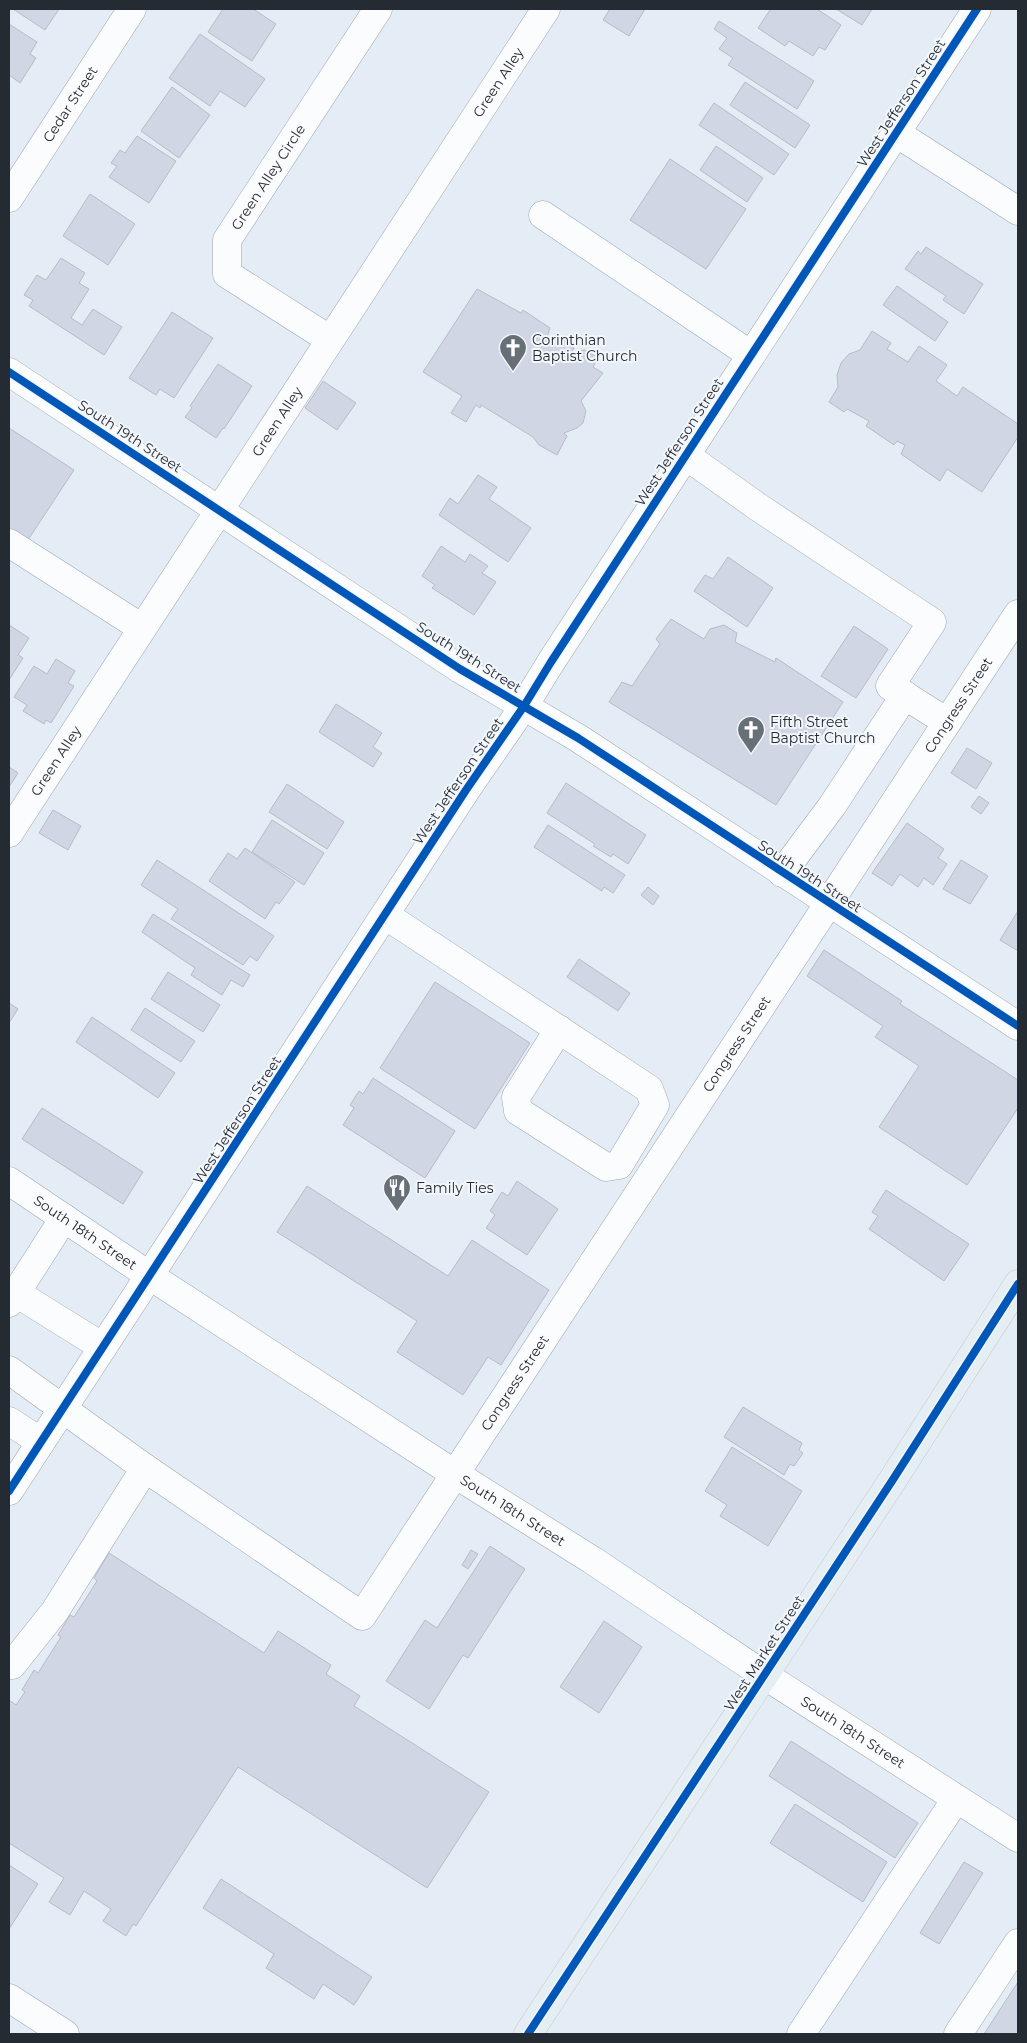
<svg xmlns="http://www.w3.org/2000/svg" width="1027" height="2043" font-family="Montserrat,sans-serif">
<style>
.building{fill:#d0d6e4;stroke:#b7bcc5}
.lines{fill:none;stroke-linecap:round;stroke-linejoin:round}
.minor-casing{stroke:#9fa6ad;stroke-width:29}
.major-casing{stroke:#c5c9ce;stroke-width:29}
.minor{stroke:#fbfcfe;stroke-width:28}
.major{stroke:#e5eef2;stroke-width:28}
.cycleway-casing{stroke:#f3f7fb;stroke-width:11}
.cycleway{stroke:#0057b8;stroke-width:8}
.labels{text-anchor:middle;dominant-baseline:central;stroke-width:4;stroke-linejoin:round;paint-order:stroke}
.street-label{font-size:14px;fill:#242b33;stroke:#f3f7fb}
.poi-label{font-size:14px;fill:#242b33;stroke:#f3f7fb;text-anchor:start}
</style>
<rect width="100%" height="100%" fill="#e4ecf5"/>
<g class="building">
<path d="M13,9h46l-14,21z"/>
<path d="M223,9h30l23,15 -24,37 -44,-29z"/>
<path d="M610,9h35l-16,27 -26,-16z"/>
<path d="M768,9h49l24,16 -16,25 -6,-3 -6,9 -24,-15 -4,5 -27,-18 12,-18z"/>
<path d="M836,9h36l-10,16z"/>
<path d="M719,21l95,60 -17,28 -69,-44 5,-7 -14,-9 8,-11 -13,-9z"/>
<path d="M9,24l28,18 -7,12 6,4 -16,25 -11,-8z"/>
<path d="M200,34l65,45 -20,28 -25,-16 -10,15 -41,-28z"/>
<path d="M745,82l65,43 -15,23 -65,-43z"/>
<path d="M172,87l38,28 -31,43 -38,-27z"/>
<path d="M714,103l75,51 -15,21 -75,-50z"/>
<path d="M137,136l39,25 -27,42 -40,-26 8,-11 -6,-3 9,-13 5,3z"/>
<path d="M716,146l47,32 -16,24 -47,-32z"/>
<path d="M670,159l76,50 -40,60 -76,-49z"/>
<path d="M90,194l45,30 -27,41 -45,-29z"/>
<path d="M926,247l57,37 -19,30 -21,-14 3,-4 -41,-27 13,-18 3,3z"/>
<path d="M61,258l24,15 -6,10 10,6 -18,29 11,7 11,-16 29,18 -18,28 -75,-49 4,-6 -9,-5 13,-20 9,5z"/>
<path d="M897,286l51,36 -13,19 -52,-36z"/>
<path d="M477,289l44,24 2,-3 27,18 -4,12 4,2 6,-8 18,14 -4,7 4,1 3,-5 8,-1 10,6v7l-2,4 10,6 -22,28 5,10 -3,12 -6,5 -13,5 3,3 -10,19 -18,-10 -6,-8 -52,-32 -1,3 -4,-3 -10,17 -15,-9 11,-17 -39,-24z"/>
<path d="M172,312l41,26 -39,60 -14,-9 -4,6 -27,-17z"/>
<path d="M872,331l19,12 -4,6 21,13 11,-16 28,19 -11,16 21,15 6,-9 55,37v13l-36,55 -35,-23 -7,12 -39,-27 4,-9 -8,-4 -3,4 -28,-19 3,-5 -22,-12 -3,3 -15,-10 9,-15 -1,-12 4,-12 8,-9 11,-4z"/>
<path d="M218,364l34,22 -28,43 -1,-1 -7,10 -31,-21 7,-9 -2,-2z"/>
<path d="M323,381l33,22 -19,27 -32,-22z"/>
<path d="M9,428l65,42 -48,73 -17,-11z"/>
<path d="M478,475l19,12 -8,12 42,29 -23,34 -69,-47 11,-17 8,6z"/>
<path d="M441,546l24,16 5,-8 18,12 -6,7 14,9 -22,33 -42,-27 3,-3 -13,-9z"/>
<path d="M728,557l45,31 -26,39 -53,-36 11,-16 8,4z"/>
<path d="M671,619l33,20 6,-10 14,-4 13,8 -2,9 40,20 1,-4 67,44 -67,103 -167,-103 13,-20 10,4 28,-42 -4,-5z"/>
<path d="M9,625l20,13 -11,17 5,3 -14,22z"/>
<path d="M854,626l34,23 -32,49 -35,-22z"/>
<path d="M56,659l19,12 -7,12 6,3 -23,37 -5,-3 -2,4 -21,-13 4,-6 -13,-8 20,-31 13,8z"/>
<path d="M336,704l46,29 -9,14 9,6 -9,14 -54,-35z"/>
<path d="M967,748l25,15 -16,26 -25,-16z"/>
<path d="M9,767l9,6 -9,14z"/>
<path d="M566,783l80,52 -18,29 -15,-10 -2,3 -18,-11 2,-2 -48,-31z"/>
<path d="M287,784l57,38 -17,27 -58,-37z"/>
<path d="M979,796l10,7 -8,11 -10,-7z"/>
<path d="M53,810l28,16 -13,24 -29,-17z"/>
<path d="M272,820l52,33 -20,32 -52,-33z"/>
<path d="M907,823l37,26 -6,9 9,6 -14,21 -9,-7 -6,9 -18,-13 -8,12 -20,-13z"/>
<path d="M548,825l77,50 -12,18 -9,-6 -2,4 -68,-44z"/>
<path d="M245,848l50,34 -16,22 -3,-2 -11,17 -56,-38 19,-28 9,6z"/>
<path d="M157,860l117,76 -17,25 -7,-5 -7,9 -72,-46 7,-10 -37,-24z"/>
<path d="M961,860l27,16 -18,28 -27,-15z"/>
<path d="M648,887l11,9 -6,9 -12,-10z"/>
<path d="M1018,911v40l-18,-11z"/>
<path d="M153,914l97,61 -7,12 -12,-7 -9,15 -31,-20 4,-7 -53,-36z"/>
<path d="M824,950l78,51 -2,3 118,76v28l-51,77 -88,-58 40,-61 -44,-29 8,-11 -76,-50z"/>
<path d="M579,959l51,34 -12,18 -51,-34z"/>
<path d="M168,972l52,33 -17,27 -52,-33z"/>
<path d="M435,982l95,61 -55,86 -95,-61z"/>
<path d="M9,1003l9,6 -9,14z"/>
<path d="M145,1008l50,33 -14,21 -50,-32z"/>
<path d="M92,1017l83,56 -17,25 -82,-56z"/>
<path d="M373,1078l82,53 -30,47 -82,-53 11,-17 -4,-3 9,-14 4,3z"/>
<path d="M42,1108l101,64 -20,32 -101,-65z"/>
<path d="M517,1181l41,28 -31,46 -41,-27 9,-13 -5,-4 12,-19 6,4z"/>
<path d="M307,1186l141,90 24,-36 77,50 -48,75 -13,-8 -25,38 -66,-43 20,-31 -140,-89z"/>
<path d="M886,1190l83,54 -25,37 -75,-52 9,-13 -6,-4z"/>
<path d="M743,1407l59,36 -3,7 4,3 -9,13 -4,-2 -6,11 -60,-38z"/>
<path d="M732,1447l70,44 -34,55 -48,-30 7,-11 -22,-14z"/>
<path d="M490,1546l35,23 -57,89 -5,-3 -34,54 -43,-28 39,-61 12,8z"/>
<path d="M471,1550l7,4 -10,15 -6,-4z"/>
<path d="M109,1553l155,100 14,-22 53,34 -5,9 34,22 -6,10 135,86 -62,96 -189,-121 -102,159 -3,-2 -7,12 -23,-15 8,-12 -27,-18 -14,24 -21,-13 15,-24 -55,-35v-143l7,5 9,-13 -3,-2 12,-20 4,3 23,-36 -3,-2 12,-20 4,2 23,-36 -3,-3z"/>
<path d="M604,1621l38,26 -43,66 -39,-26z"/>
<path d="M791,1741l127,82 -23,35 -126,-82z"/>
<path d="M795,1804l92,58 -24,40 -93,-59z"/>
<path d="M964,1862l19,11 -44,71 -19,-11z"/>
<path d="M9,1865l29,19 -29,45z"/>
<path d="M221,1879l151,98 -18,28 -31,-21 -9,15 -48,-31 8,-14 -71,-46z"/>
<path d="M1018,1982v52h-34z"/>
</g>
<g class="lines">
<defs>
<g id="minor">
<path d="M896,133l122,78"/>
<path id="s1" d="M9,198l123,-189"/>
<path d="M543,215l208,140"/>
<path id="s2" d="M329,339l-102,-65v-34l151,-231"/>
<path d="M9,372l451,297 118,69 440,288"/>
<path d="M685,455l73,52 174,115 -42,64 57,36"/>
<path d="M9,543l133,85"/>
<path id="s3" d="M9,833l537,-824"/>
<path d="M782,873l50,-67 73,-111"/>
<path d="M385,915l264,174 6,16 -36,60 -13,2 -88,-56 -2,-14 43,-68"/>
<path id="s4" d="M9,1181l141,95 305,198 137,86 172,115 254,163"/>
<path d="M16,1293l48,-75"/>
<path d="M9,1303l7,-10 87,54"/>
<path id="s5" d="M9,1370l136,98 217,148 656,-1002"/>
<path d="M9,1421l32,21"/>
<path d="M9,1491l457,-701 58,-84 27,-44 426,-653"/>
<path d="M9,1662l3,3 43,-54 90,-143"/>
<path d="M9,1998l56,36"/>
<path d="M801,2034l155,-235"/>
<path d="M958,2034l60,-91"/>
</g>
<path id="major" d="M528,2034l364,-553 126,-197"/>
</defs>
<use href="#minor" class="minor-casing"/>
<use href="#major" class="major-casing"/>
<use href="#minor" class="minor"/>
<use href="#major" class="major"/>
<defs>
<g id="cycleway">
<path d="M9,372l451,297 118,69 440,288"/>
<path d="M9,1491l457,-701 58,-84 27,-44 426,-653"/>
<path d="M528,2034l364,-553 126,-197"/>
</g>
</defs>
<use href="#cycleway" class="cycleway-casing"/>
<use href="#cycleway" class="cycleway"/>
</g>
<defs>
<symbol id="church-pin" viewBox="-11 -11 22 30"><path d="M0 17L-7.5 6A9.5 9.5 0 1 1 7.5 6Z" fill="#676f77" stroke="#f3f7fb"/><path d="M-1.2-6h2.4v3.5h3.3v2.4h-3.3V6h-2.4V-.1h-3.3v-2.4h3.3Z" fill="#fff"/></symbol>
<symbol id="restaurant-pin" viewBox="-11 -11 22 30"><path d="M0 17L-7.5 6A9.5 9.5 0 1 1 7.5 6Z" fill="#676f77" stroke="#f3f7fb"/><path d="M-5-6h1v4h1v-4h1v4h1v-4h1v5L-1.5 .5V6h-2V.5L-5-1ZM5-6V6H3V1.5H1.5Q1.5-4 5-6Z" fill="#fff"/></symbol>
</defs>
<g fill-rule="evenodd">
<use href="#church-pin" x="497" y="332" width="32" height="43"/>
<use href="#church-pin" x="735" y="714" width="32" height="43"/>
<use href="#restaurant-pin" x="381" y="1172" width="32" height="43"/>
</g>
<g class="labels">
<g class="street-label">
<text stroke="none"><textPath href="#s3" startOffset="896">Green Alley</textPath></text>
<text stroke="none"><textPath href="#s1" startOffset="112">Cedar Street</textPath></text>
<text transform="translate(901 103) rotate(-57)">West Jefferson Street</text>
<text stroke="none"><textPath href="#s2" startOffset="230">Green Alley Circle</textPath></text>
<text stroke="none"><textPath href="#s3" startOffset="491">Green Alley</textPath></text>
<text transform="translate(130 436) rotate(33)">South 19th Street</text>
<text transform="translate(679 442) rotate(-57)">West Jefferson Street</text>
<text transform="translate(469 657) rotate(32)">South 19th Street</text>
<text stroke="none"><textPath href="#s5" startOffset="1519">Congress Street</textPath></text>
<text stroke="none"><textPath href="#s3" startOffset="86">Green Alley</textPath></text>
<text transform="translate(458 781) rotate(-56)">West Jefferson Street</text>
<text transform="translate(810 876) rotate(33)">South 19th Street</text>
<text stroke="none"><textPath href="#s5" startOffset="1114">Congress Street</textPath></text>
<text transform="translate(237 1120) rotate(-57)">West Jefferson Street</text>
<text stroke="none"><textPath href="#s4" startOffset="92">South 18th Street</textPath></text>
<text stroke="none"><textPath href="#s5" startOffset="709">Congress Street</textPath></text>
<text stroke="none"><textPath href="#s4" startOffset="602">South 18th Street</textPath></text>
<text transform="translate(764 1653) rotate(-57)">West Market Street</text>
<text stroke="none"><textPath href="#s4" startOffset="1008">South 18th Street</textPath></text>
</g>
<g class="poi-label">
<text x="532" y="340">Corinthian<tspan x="532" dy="16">Baptist Church</tspan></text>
<text x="770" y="722">Fifth Street<tspan x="770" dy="16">Baptist Church</tspan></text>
<text x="416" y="1188">Family Ties</text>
</g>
</g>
<rect width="1027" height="2043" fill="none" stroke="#242b33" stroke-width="20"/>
</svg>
